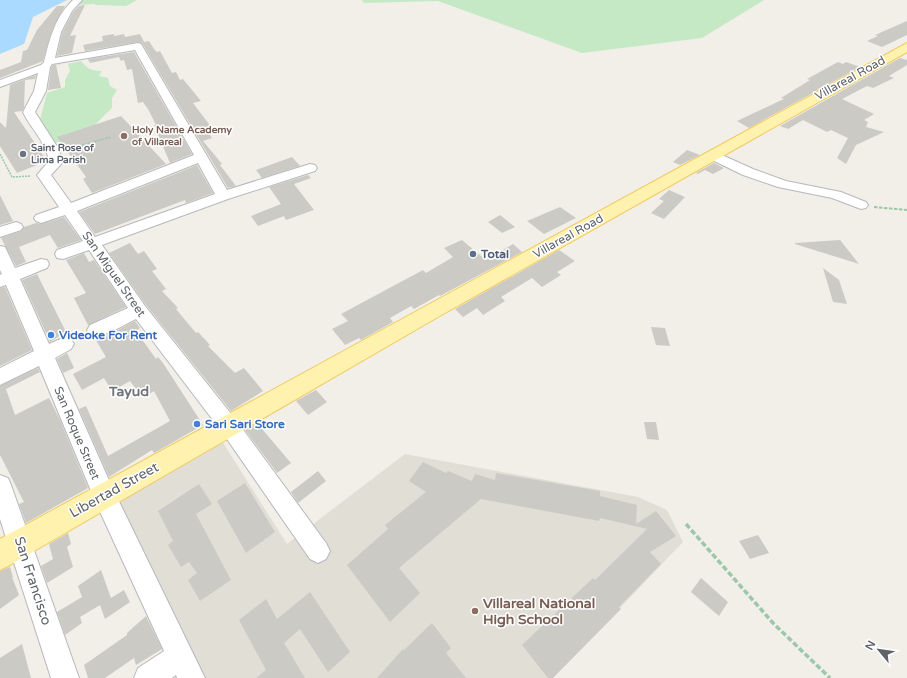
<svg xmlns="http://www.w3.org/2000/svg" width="907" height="678" font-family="'Varela Round',sans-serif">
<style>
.education{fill:#e1ded6}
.green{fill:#c5e8c5}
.water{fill:#aadaff}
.building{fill:#cccac5}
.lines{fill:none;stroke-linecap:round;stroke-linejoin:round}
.minor-casing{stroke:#b5b8bc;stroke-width:2}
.major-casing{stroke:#f2c960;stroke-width:2}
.path-far2{stroke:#9cc7a9;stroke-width:1.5;stroke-dasharray:2 1;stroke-linecap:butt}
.path-far1{stroke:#9cc7a9;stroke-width:2;stroke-dasharray:3.5 1.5;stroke-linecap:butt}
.path{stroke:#9cc7a9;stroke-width:3.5;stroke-dasharray:5.5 2.5;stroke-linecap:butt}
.minor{fill:#fff;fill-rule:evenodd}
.major{fill:#fff2af;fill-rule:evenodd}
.education-dot{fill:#8d6e63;stroke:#fff;stroke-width:1.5}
.worship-dot{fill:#6b7280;stroke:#fff;stroke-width:1.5}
.service-dot{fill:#5c6f8a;stroke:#fff;stroke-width:1.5}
.shop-dot{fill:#3f7fe0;stroke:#fff;stroke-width:1.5}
.labels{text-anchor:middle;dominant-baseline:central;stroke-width:3;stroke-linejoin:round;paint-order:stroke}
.far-education-label{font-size:10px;font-weight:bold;fill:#785e54;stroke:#fff;text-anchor:start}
.far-worship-label{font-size:10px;font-weight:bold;fill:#5b616d;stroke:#fff;text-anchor:start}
.street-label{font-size:12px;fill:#5f6368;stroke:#fff}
.service-label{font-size:12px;font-weight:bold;fill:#4e5e75;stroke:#fff;text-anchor:start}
.shop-label{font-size:12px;font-weight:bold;fill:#366cbe;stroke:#fff;text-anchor:start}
.quarter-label{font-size:14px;font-weight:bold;fill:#70757a;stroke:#fff}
.near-street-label{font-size:14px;fill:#5f6368;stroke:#fff}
.near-education-label{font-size:14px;font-weight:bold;fill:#785e54;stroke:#fff;text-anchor:start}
</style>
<rect width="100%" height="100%" fill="#f1efe8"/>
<path class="education" d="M220,438l67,106 118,-90 233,43 29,13 16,32 -130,136h-353l-86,-181z"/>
<g class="green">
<path d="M79,0h58l-11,6 -31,-1v-1l-20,1z"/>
<path d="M362,0h402l-62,38 -120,15 -144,-52 -74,2z"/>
<path d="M81,61c6,8 12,10 21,10l-3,5 9,2 2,8 7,4 -5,8v10c-7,6 -12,12 -18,18 -7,8 -30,16 -41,17l-15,-15 9,-35 18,-6v-7l5,-9 -2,-7z"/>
</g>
<path class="water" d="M0,0h67l-34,17 -9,27 -24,10z"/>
<g class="building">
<path d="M85,5l-15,31 6,-1 -4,18 -15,3 5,-23 11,-21 6,-6z"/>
<path d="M57,6h8l-12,22 -10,33 -43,17v-8l21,-8 2,-11 4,-1 10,-20z"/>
<path d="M907,21v14l-25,12 -15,-6 11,-5 -3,-1z"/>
<path d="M114,34v2l10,-2 1,3 15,-3 4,8 5,-1 5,8 3,3 3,-1 12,22 4,-1 4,8 3,-1 18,22 -8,2 19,25 -5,2 5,8 -9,3 19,23 -2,1 16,21 -8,2 -86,-145 -4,-1 -53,9 -2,-6 20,-4 -1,-5z"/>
<path d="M134,52l58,102 -22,9 -16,-38h2l-8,-16 -5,-7 -5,1 -6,-34 -5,1 -3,-10 -3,1 -2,-4 -29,6 -2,-4z"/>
<path d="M900,58l7,2v5l-18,11 5,2 -21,10 -6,-2 -25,13 32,15 -10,6 4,2 -2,5 18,5 -28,13 -10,19 -9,-6 11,-20 -17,-8 -4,2 -24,-12 -15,9 -8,-3z"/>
<path d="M838,62l5,2 3,-2 14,5 -111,61 -12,-7 47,-22 -3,-1 29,-18 -3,-1z"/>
<path d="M65,63l-9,2 5,23 -13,2 3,-22 2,-3z"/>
<path d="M36,75l-1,4 -10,1 -1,28 -2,3 -8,1 33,49 -30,12 -17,-27v-24l6,6 4,-43z"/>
<path d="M121,116l45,48 -74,29 -9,-14 3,-2 -29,-40z"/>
<path d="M687,150l13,5 -20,10 -7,-3z"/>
<path d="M292,157l8,9 -38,12 -6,-8z"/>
<path d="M714,163l10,5 -11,6 -8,-4 -7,4 -2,-1z"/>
<path d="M197,165l16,28 -27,10 -1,-3 -90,34 -16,-22 96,-38 1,1 -1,-1z"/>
<path d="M308,175l3,3 -17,6 20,26 -28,10 -2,-4 -26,10 -7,-10 30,-12 -12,-17z"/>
<path d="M669,190l16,7 -21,22 -13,-6 13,-12 -5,-2z"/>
<path d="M0,195l13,26 -13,4z"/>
<path d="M560,207l16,11 -32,16 -17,-13z"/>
<path d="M500,215l15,12 -13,6 -14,-11z"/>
<path d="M64,217l17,23 -23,8 -8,-13 -8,3 -23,9 7,15 -10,4 -15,-28 20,-7 3,-4 12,-4 5,1z"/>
<path d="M462,240l24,20 27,-16 9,8 -82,44 -1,-1 -25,14 -3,-3 -21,12 3,4 -32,18 -2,-2 -14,7 -13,-16 16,-8 -7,-7 82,-44 3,3 27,-16 -9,-9z"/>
<path d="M840,240l19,24 -64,-20v-1z"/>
<path d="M130,243l8,11 6,-3 13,18 -5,2 14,18 -4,2 16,17 -2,1 20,24 2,-1 12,13 -2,1 27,27 9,-5 19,23 -32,20 -85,-106 -37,-52z"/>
<path d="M559,250l16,11 -18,11 4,3 -19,12 -10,-9 -31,19 4,4 -22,14 -6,-7 -14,9 -8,-8z"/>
<path d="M84,253l5,9 5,-2 32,47 -38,18 -14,-27 12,-5 -20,-33z"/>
<path d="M823,268l16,12 8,24 -14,-2z"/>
<path d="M37,274l29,58 -16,10 -28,-62z"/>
<path d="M5,287l27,63 -32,16v-78z"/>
<path d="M135,321l5,7 -4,3 20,28 2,-2 5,6 40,62 -49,28 -2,-3 -43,27 -30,-68 7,-3 22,50 62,-35 -16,-30 -11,7 -13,-17 -18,10 -8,-13 -22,12 -9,-16 33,-17 -12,-20 14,-2z"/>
<path d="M651,327l14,1 5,18 -14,-1z"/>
<path d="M67,353l7,15 -11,5 -6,-14z"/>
<path d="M38,368l2,4 -34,17 9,26 34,-17 11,22 28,68 -62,35 -7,-19 5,-2 -24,-47v-69z"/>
<path d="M316,390l11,12 -19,13 -12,-14z"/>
<path d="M259,422l4,6 -1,1 29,34 -14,10 -32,-43z"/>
<path d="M644,422h12l3,18 -12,-1z"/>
<path d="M423,462l23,11 2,-2 24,10 3,-7 20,6 1,-7 104,18v5l37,9 -1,19 20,-13 20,25 -26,16 11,12 -42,43 2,2 -68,69h-5l-26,-33 71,-67 2,2 52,-51 -47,-11 -1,3 -118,-22 -82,69 21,25 -30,29 -43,-57 41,-36 -3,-4 41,-33 -17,-11z"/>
<path d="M318,471l8,10 -28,22 -7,-11z"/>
<path d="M245,483l30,49 -29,21 -29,-52z"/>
<path d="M199,484l13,20 -16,10 35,66 -31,21 -12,-21 9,-7 -8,-11 -8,5 -13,-22 5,-4 -15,-30z"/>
<path d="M68,533l3,11 -4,3 6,20 -26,16 -6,-17 12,-7 -4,-15z"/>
<path d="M758,535l11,18 -19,6 -11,-18z"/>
<path d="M10,567l3,10h-1l7,18 -19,14v-38z"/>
<path d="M101,570l10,28 13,-8 6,12 -25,17 -5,-14 -20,12 2,6 -17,12 -8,-23 25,-15 -4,-11z"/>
<path d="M701,578l27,24 -9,14 -28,-24z"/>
<path d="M310,592l40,60 -22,20 -28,-43 -16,14 21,35h-49l10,-8 -27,-50 27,-21 11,20z"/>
<path d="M146,616l16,33 -26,16 -2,-7 -29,20h-17l-4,-13 43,-30v-2z"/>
<path d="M432,623l19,25 -5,5 20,25h-89l26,-29 1,1z"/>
<path d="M22,644l9,34h-31v-20z"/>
</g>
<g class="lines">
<defs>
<g id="minor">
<path d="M73,0h9l-10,11 -11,21 -6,26 83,-15 3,1 86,146 83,-26 5,1 2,3 -2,3 -87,28 -126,46 43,61 91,114 90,123 4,8 -4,8 -8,4 -8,-4 -88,-127 -86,-113c-13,6 -32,20 -46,16l-3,-5 3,-5 38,-17 -39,-58 -26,9 -6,-1 -2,-4 2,-4 26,-9 -18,-26 -24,8 -5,-2 -2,-3 2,-3 23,-8 -22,-32 12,-14c-3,-19 -18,-32 -26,-49l11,-21 4,-18 -38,14v-7l41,-15 3,-3c6,-24 11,-45 29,-62zM135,50l59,105 -123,48 -20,-28 12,-13 -5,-14 -23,-36 11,-21 4,-24 2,-3zM198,163l17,31 -120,43 -18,-26z"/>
<path d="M713,151l40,18 33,12 55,11 25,10 2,3 -2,3 -5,1 -29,-11 -54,-11 -35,-12 -35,-17 -1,-3z"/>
<path d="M16,222l5,2 2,3 -2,3 -21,7v-10z"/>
<path d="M0,246l5,1 10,21 26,-9 6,1 2,4 -2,4 -27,11 29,65 16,-7 6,2 3,5 -3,5 -16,9 57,129 93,191h-28l-1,-3 -4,3h-38l4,-10 26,-17 -68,-148 -57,-137 -39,19v-17l34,-17 -28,-66 -6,2v-12l2,-1 -2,-4z"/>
<path d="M0,475l8,3 3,7 68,193h-28l-51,-159z"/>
</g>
<path id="major" d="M907,43v9l-469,265 -428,248 -10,5v-31z"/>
</defs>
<use href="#minor" class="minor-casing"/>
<use href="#major" class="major-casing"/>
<g class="path-far2">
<path d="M65,150l46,-13"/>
<path d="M0,154l12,23 19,-1"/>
</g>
<path class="path-far1" d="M874,207l33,3"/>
<path class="path" d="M686,524l87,99 57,55"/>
<use href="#minor" class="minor"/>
<use href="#major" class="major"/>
</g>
<g class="education-dot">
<circle cx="124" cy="136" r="4"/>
<circle cx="475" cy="611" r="4"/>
</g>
<circle class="worship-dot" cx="23" cy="154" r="4"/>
<circle class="service-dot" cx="473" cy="254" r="4"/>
<g class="shop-dot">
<circle cx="51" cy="335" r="4"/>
<circle cx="197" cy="424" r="4"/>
</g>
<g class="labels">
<g class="far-education-label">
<text x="132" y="130">Holy Name Academy<tspan x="132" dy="12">of Villareal</tspan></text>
</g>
<g class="far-worship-label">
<text x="31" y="148">Saint Rose of<tspan x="31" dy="12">Lima Parish</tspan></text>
</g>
<g class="street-label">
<text transform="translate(850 78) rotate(-29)">Villareal Road</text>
<text transform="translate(568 236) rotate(-29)">Villareal Road</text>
<text transform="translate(114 274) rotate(55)">San Miguel Street</text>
<text transform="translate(77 433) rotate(67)">San Roque Street</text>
</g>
<g class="service-label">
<text x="481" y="254">Total</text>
</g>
<g class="shop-label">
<text x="59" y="335">Videoke For Rent</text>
<text x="205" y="424">Sari Sari Store</text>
</g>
<g class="quarter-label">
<text x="129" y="391">Tayud</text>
</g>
<g class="near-street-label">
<text transform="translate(114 490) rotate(-29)">Libertad Street</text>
<text transform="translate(33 581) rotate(72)">San Francisco</text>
</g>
<g class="near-education-label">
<text x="483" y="603">Villareal National<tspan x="483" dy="16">High School</tspan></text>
</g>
</g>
<g transform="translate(879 650) rotate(299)" stroke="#ffffff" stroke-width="3" paint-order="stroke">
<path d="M0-3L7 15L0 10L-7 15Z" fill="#5f6368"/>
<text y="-6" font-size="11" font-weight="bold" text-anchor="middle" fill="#5f6368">N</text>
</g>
</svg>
